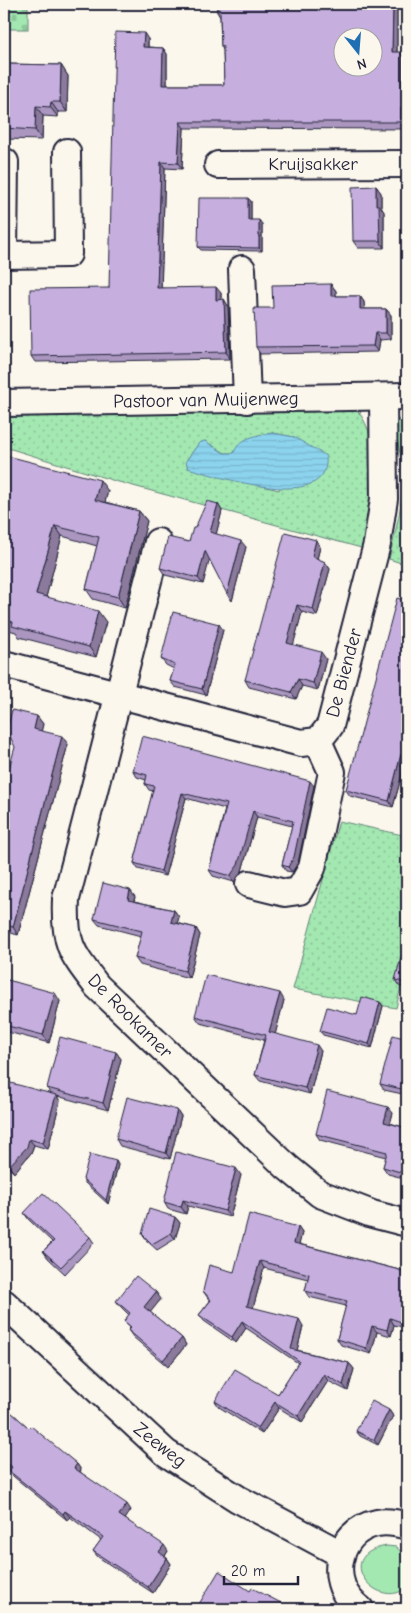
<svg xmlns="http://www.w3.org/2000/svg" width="411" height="1613" font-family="'Comic Neue',sans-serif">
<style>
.grass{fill:url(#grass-dots);stroke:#628476;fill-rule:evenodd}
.cemetery{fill:url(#cemetery-stones);stroke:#628476}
.green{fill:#a3e7b1;stroke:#628476}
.water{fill:url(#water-rules);stroke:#628ca6}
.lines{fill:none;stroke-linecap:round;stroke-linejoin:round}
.minor-casing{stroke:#22223b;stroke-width:30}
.minor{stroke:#fbf7ec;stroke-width:26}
.wall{fill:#aa96bf;stroke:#22223b}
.shaded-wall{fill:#8b7a9b;stroke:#22223b}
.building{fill:#c6afde;stroke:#22223b;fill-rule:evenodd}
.labels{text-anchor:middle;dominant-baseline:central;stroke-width:4.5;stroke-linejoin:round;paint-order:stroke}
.street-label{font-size:19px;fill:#22223b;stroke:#fbf7ec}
</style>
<defs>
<pattern id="grass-dots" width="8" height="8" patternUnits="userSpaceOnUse" patternTransform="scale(1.25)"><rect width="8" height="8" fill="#a3e7b1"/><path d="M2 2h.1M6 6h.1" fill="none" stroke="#8cc699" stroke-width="1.8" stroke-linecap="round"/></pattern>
<pattern id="cemetery-stones" width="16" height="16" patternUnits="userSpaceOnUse" patternTransform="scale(1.25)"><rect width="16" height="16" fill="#a3e7b1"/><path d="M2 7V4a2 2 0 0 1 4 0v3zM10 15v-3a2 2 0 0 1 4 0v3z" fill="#8cc699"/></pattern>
<pattern id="water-rules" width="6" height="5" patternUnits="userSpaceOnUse" patternTransform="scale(1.25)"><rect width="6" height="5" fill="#8cd3ee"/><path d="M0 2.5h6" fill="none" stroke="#78b5cd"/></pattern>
</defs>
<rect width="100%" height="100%" fill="#fbf7ec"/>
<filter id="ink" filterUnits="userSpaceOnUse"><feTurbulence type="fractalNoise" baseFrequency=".02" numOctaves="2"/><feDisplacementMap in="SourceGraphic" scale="10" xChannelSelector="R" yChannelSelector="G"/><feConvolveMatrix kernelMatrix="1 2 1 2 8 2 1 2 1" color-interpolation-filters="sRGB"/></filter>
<g filter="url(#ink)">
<g class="grass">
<path d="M356,409c30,32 14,101 9,140l-250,-68 -107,-33 2,-31zM273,433l21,4 -15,53 -91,-22 -2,-7 13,-18 6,-2 20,12h9l24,-18z"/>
<path d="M407,413v152l-18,-6c6,-27 15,-57 14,-85 0,-19 -10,-36 -5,-54z"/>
<path d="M339,821l68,15v124l-11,48 -103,-19z"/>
</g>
<rect class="cemetery" x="4" y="4" width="24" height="25"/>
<path class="green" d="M387,1546l9,1 11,10v30c-28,26 -78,-32 -20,-41z"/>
<path class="water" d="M273,433l21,4 32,19c6,59 -110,20 -138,12l-2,-7 13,-18 6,-2 19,12h10c5,-16 24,-18 39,-20z"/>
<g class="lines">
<defs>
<g id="minor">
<path d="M218,165l189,-1"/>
<path d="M4,255l64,-1 -1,-102"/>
<path d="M4,255l1,-93"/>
<path d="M242,269l5,131"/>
<path d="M4,403l403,-7"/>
<path d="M158,542l-92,357c-2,45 5,53 31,87l190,181 33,27 52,20 35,9"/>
<path d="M4,664l297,79 17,-2 12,-15 47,-182 7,-45 -1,-102"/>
<path d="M249,884l36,9 14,-2 13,-23 20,-96 -14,-31"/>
<path d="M4,1303l162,150 72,46 103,55"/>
<path d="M360,1609c-34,-23 -25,-78 17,-86 11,-2 20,0 30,3"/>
</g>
</defs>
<use href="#minor" class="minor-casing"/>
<use href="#minor" class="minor"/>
</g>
<g class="wall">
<path d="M217,4h180v48l9,6 1,56h-1v15l-222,-1 -2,41 -17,-1 -4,120 60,5v7l3,-1 4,7 2,53 -195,3 -4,-6 78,-68 39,-249v8l15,1 4,6v31h57l-1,-35 -2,-4 -1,-29 -3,-5z"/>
<path d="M4,64l57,1 7,11 -1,36h-9v5l-15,-1 -1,24 -38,-1z"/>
<path d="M376,186l5,7v14l3,5v36h-26l-5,-7z"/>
<path d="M251,201v19l11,4v27l-61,-1 -3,-3z"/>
<path d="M4,279l3,4 -3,2z"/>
<path d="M331,284l5,7v5h24l4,6v7h22l5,6v24l-11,1 -2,12 -118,2 -4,-7 17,-39z"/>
<path d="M4,455l104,36 -3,11 34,9 8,10 -22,87 -32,-9 -7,-10 11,-43 -35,-10 -16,61 60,25 -10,35 -77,-20 -3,-5 -11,-3 -1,-2z"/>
<path d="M218,504l4,7 -6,23 30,13 -14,54 -23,-42 -6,25 -38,-9 -5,-7 29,-26 6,-14z"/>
<path d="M316,540l4,7 -3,12 8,3 5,7 -13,47 -15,-4 -9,33 33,14 -8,31 -16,-4 -6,13 -47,-12 -4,-7z"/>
<path d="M407,601v159h-1l-13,47 -43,-11 -4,-6z"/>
<path d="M223,630l-17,65 -31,-8 -5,-6 4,-12 -8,-4 -5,-6z"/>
<path d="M37,716l6,8 -2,7 27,13 -50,191 -14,-4v-160l4,1z"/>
<path d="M133,771l181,15 -16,77 -6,9 -6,-1 -4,-6 10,-39 -35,-9 -15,54 -8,11 -21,-6 -4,-6 16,-61 -39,-11 -21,78 -27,-7 -4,-6 19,-72 -4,-1 -4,-6 1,-4 -9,-3z"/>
<path d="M130,890l5,7 -1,4 40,9 5,7 -2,6 19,5 4,7 -11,43 -49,-13 -5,-7 6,-22 -42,-11 -5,-6z"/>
<path d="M407,956v32l-8,-2 -4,-6z"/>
<path d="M4,979l56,22 -11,42 -45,-12z"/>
<path d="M284,1000l-9,34 46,17 -11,43 -50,-13 -5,-6 9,-35 -64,-17 -5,-7z"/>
<path d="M380,1002l3,4 -11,42 -49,-13 -3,-4 37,-16z"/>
<path d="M407,1039v56l-23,-5 -4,-6z"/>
<path d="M116,1052l5,7 -13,51 -51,-14 3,5 -12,48 -14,-4 -3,8 -17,20 -9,-9 -1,1v-70l46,-2 -3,-5z"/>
<path d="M177,1110l4,6 -11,43 -50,-13 -4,-7z"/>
<path d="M393,1113l-3,10 17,5v51l-19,-5 -5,-7 3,-10 -66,-17 -4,-6z"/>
<path d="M116,1161l2,4 -10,39 -23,-21 -2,-4z"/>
<path d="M241,1175l-11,42 -42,-11 -2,8 -18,-5 -4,-7z"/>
<path d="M24,1213l66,24 4,6 -29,31 -17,-16 -5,-7 9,-9 -23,-22z"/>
<path d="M175,1217l5,6 -5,16 -18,11 -11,-10 -4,-6z"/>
<path d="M298,1227l4,6 -3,11 108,28v56l-13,-3 -3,11 -14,-4 -6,22 -30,-9 -4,-6 9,-33 -37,-9 -4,-6 3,-12 -44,-11 -11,40 50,18 -6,24 52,13 5,6 -6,22 -20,-10 -26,41 -23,-14 -17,26 -43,-27 -4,-6 63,-7 20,-31 -52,-35 -10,15 -32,-22 -5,-6 11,-14 -7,-10 31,-19z"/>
<path d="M161,1299l-11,13 32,26 4,7 -18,22 -35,-30 -5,-7 2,-2 -6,-7 5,-6 -8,-8 -5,-6z"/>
<path d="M4,1406l25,22 48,36 4,6 -1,2 51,38 -6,9 43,32 -3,5 2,2 4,6 -18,29 -55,-36 -5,-6 8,-11 -31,-23 -3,3 -53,-43 -5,-6 2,-2 -7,-7z"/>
<path d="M389,1410l4,6 -15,29 -18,-9 -4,-5z"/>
</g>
<g class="shaded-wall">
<path d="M393,4h4v54l-5,-6z"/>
<path d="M144,33l4,6v14l-5,-6z"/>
<path d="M163,48l4,6v37l-5,-6z"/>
<path d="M402,52l4,6v36l-4,-7z"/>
<path d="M61,65l7,11 -1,36 -7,-10z"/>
<path d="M51,102l7,10v5l-8,-10z"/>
<path d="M36,106l7,10 -1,24 -7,-10z"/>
<path d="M401,108l5,6v15l-5,-7z"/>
<path d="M180,122l4,6 -2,41 -4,-6z"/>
<path d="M161,162l4,6 -4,126 -4,-6z"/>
<path d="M376,186l5,7v14l3,5v36l-4,-7 -4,-36z"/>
<path d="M248,198l3,3v23l-3,-4z"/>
<path d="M259,220l3,4v27l-3,-3z"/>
<path d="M331,284l5,7v11l-5,-6z"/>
<path d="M216,287l5,6v13l-5,-6z"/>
<path d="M360,296l4,6 1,13 -5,-6z"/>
<path d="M224,299l4,7 2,53 -4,-7z"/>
<path d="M386,309l5,6v24l-5,-6z"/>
<path d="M375,333l5,7 -2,12 -5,-6z"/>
<path d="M100,480l8,11 -5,19 -8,-10z"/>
<path d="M218,504l4,7 -7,28 -5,-7z"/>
<path d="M139,511l8,10 -22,87 -7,-11z"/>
<path d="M55,526l7,10 -18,69 -8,-11z"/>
<path d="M316,540l4,7 -4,16 -4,-7z"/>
<path d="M241,541l5,6 -14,54 -5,-7z"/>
<path d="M205,551l5,7 -7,26 -5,-6z"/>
<path d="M325,562l5,7 -13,47 -4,-7z"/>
<path d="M297,605l5,7 -10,38 -5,-7z"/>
<path d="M98,611l8,11 -10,35 -7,-10z"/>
<path d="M219,624l4,6 -17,65 -4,-6z"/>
<path d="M321,652l5,7 -8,31 -5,-7z"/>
<path d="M298,679l4,7 -6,13 -5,-7z"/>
<path d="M37,716l6,8 -3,13 -6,-8z"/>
<path d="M62,736l6,8 -50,191 -5,-8z"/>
<path d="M401,754l5,6 -13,47 -4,-6z"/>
<path d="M310,781l4,5 -16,77 -6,9 -4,-5z"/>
<path d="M182,793l4,5 -21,78 -4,-5z"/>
<path d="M253,811l4,6 -15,54 -8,11 -4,-6z"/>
<path d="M130,890l5,7 -3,9 -4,-6z"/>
<path d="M174,910l5,7 -3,11 -5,-6z"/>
<path d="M196,928l4,7 -11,43 -4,-7z"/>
<path d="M55,993l5,8 -11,42 -6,-8z"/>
<path d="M280,993l4,7 -10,39 -5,-7z"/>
<path d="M380,1002l3,4 -11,42 -3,-4z"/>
<path d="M317,1045l4,6 -11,43 -5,-6z"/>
<path d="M116,1052l5,7 -13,51 -5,-7z"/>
<path d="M56,1095l4,6 -12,48 -5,-6z"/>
<path d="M388,1107l5,6 -4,15 -5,-6z"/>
<path d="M177,1110l4,6 -11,43 -4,-6z"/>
<path d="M29,1139l5,6 -3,8 -17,20 -5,-7z"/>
<path d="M116,1161l2,4 -10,39 -2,-4z"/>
<path d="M236,1168l5,7 -11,42 -5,-6z"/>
<path d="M183,1200l5,6 -2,8 -5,-7z"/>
<path d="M175,1217l5,6 -5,16 -4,-6z"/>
<path d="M298,1227l4,6 -4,16 -4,-6z"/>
<path d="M260,1261l4,7 -12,44 -5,-6z"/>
<path d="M156,1292l5,7 -12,15 -5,-7z"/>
<path d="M407,1311v16l-3,-4z"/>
<path d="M390,1318l4,7 -3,11 -4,-6z"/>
<path d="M299,1319l4,7 -7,29 -5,-6z"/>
<path d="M242,1321l4,7 -10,15 -4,-6z"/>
<path d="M372,1326l5,6 -6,22 -5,-6z"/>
<path d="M182,1338l4,7 -18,22 -5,-7z"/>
<path d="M349,1363l5,6 -6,22 -5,-6z"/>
<path d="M324,1374l4,7 -26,41 -4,-6z"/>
<path d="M275,1402l4,6 -17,26 -4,-6z"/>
<path d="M389,1410l4,6 -15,29 -4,-5z"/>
<path d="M77,1464l4,6 -3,4 -4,-6z"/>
<path d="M127,1504l4,6 -7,11 -5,-6z"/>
<path d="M65,1511l5,6 -3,3 -4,-6z"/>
<path d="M164,1545l4,6 -5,8 -4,-7z"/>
<path d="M167,1558l4,6 -18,29 -5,-6z"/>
<path d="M283,1604l4,5h-7z"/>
</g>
<g class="building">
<path d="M217,4h176l-1,48h10v35l5,3v18h-6v14h-221l-2,41 -17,-1 -4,126 59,-1v13l8,-1 2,53 -195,4 -1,-67 79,-1 6,-256 29,1 -1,14 20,1 -1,37h62l-1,-39h-2l-1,-34h-3zM344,38h30v30h-30z"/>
<path d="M4,64l57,1 -1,37h-9l-1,5 -14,-1 -1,24 -31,-2z"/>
<path d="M376,186v19h3l1,36h-27l-1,-54z"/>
<path d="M199,198h49v22h11v28l-61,-1z"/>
<path d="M331,284v12h29v13h26v24h-11l-2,13 -117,1 -2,-39h19l-1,-23z"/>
<path d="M4,455l96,25 -5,20 44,11 -21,86 -32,-8 13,-52 -44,-11 -19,68 62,17 -9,36 -77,-21 1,-4 -9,-2z"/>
<path d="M207,501l11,3 -8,28 31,9 -14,53 -22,-43 -7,27 -38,-10 8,-31 21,5 4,-14h2z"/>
<path d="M285,532l31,8 -4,16 13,6 -12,47 -16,-4 -10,38 34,9 -8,31 -15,-4 -7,13 -46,-12z"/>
<path d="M397,598l10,3v155l-6,-2 -12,47 -43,-11z"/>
<path d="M173,612l46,12 -17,65 -32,-8 5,-16 -14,-6z"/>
<path d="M12,710l25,6 -3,13 28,7 -49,191 -9,-2v-154l4,1 7,-25 -8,-17z"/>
<path d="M142,736l168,45 -16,76 -6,10 -6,-2 11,-44 -40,-10 -15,54 -8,11 -21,-6 18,-66 -45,-11 -21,78 -27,-8 20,-77 -9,-2 2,-9 -14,-4z"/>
<path d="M103,883l27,7 -2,10 46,10 -3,12 25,6 -11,43 -50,-13 7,-27 -48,-12z"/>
<path d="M402,954l5,2v27l-12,-3z"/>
<path d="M206,975l74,18 -11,39 48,13 -12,43 -50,-13 11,-40 -71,-19z"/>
<path d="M4,979l51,14 -12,42 -39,-10z"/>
<path d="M362,997l18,5 -11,42 -49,-13 7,-24 30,8z"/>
<path d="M393,1035l14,4v47l-1,4 -26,-6z"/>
<path d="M60,1037l56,15 -13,51 -56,-15z"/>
<path d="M7,1082l49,13 -13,48 -14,-4 -2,8 -18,19 -5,-5v-66z"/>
<path d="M327,1091l61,16 -4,15 23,6v46l-24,-7 4,-15 -71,-18z"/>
<path d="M127,1097l50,13 -11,43 -50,-14z"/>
<path d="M176,1152l60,16 -11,43 -42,-11 -2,7 -17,-5z"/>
<path d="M90,1154l26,7 -10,39 -23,-21z"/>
<path d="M43,1193l47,44 -29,30 -18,-16 11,-10 -30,-28z"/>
<path d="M149,1209l26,8 -4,16 -19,11 -10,-10z"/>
<path d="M249,1214l49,13 -4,16 113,29v39l-3,12 -14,-5 -3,12 -15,-4 -6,22 -29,-9 10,-38 -42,-10 4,-17 -49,-13 -13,45 52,13 -8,30 58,14 -6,22 -19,-11 -26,42 -23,-14 -17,26 -43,-27 20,-32 43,25 21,-33 -57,-40 -10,16 -33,-22 12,-15 -8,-9 6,-26 25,7z"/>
<path d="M136,1276l20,16 -12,15 38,31 -19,22 -35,-30 3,-3 -7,-6 6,-8 -14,-12z"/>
<path d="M372,1401l17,9 -15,30 -18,-9z"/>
<path d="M4,1406l25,22 2,-2 46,38 -3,4 53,36 -8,11 45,30 -5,7 8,6 -19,29 -55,-36 10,-14 -38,-26 -2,3 -54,-43 3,-4 -8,-7z"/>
<path d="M219,1571l31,20 2,-3 31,16 -3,5h-84z"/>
<path d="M137,1605l6,4h-8z"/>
</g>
</g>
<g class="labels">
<g class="street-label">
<text x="313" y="164">Kruijsakker</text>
<text transform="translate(206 400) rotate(-1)">Pastoor van Muijenweg</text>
<text transform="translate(344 673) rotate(-75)">De Biender</text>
<text transform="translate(130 1016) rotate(45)">De Rookamer</text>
<text transform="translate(160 1445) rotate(38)">Zeeweg</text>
</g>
</g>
<rect width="411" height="1613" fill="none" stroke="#fbf7ec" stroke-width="20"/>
<rect x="10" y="10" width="391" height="1593" fill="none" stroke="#22223b" stroke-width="2" filter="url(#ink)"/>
<g transform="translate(358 52) rotate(163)"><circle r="24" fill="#fbf7ec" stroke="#a4a2a5"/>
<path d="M0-4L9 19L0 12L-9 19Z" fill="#1f6fb2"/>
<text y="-8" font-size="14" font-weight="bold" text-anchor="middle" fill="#22223b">N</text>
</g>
<path d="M224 1576v8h74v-8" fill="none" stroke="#22223b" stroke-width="2.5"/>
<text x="231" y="1576" font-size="15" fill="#22223b" stroke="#fbf7ec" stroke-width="4" paint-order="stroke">20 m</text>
</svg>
